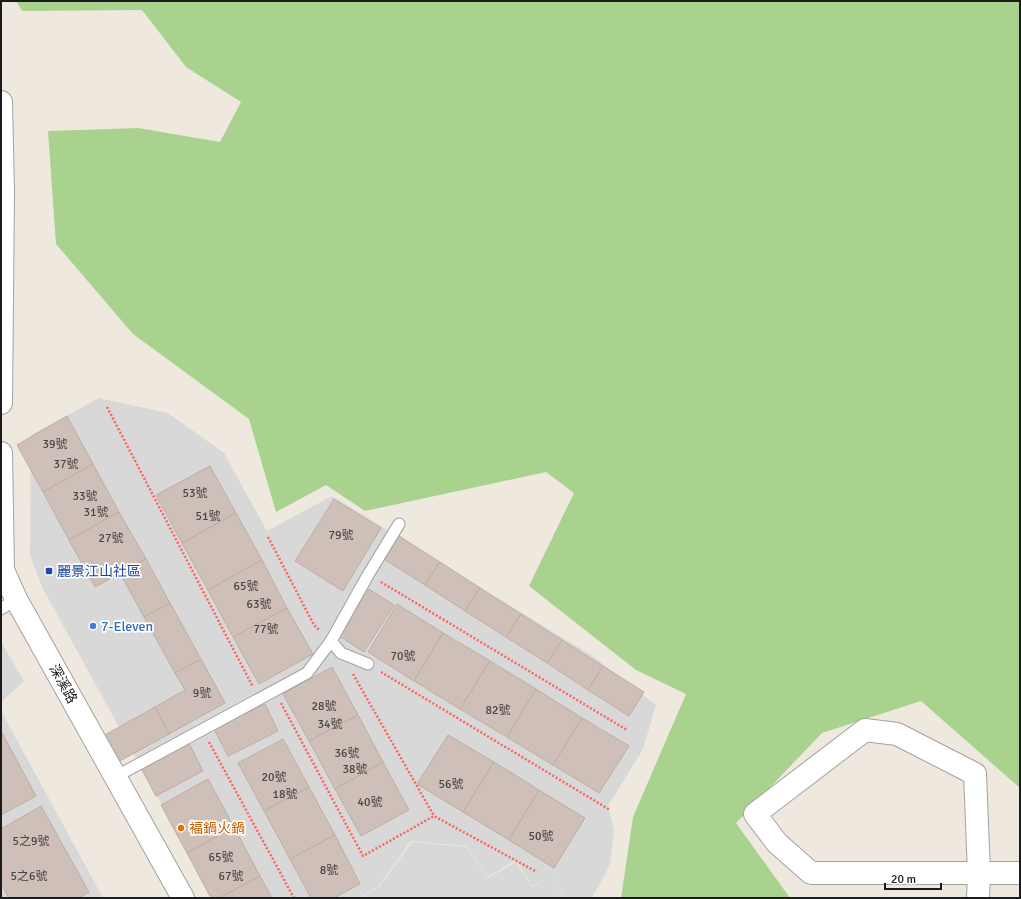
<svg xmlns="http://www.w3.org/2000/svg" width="1021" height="899" font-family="Signika,'Noto Sans TC',sans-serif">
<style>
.residential{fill:#d9d8d8}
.forest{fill:#a9d28f}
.building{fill:#cec0b8;stroke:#c1aca0}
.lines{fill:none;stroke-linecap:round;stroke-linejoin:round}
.service-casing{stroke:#a2a2a2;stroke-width:13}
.minor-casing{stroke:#a2a2a2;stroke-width:24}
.path{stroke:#ff615f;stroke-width:2.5;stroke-dasharray:2 2;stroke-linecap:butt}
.service{stroke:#fff;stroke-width:11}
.minor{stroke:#fff;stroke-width:22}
.transit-dot{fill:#1a4fb4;stroke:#fff;stroke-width:1.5}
.shop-dot{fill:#3f7fe0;stroke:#fff;stroke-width:1.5}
.food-dot{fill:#e8710a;stroke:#fff;stroke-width:1.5}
.labels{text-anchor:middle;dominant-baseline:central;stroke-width:3.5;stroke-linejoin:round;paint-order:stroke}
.number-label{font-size:12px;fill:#484442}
.transit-label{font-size:14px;fill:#164399;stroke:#fff;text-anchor:start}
.shop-label{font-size:14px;fill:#366cbe;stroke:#fff;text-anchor:start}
.street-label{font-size:14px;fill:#1b1b1b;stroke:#fff}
.food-label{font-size:14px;fill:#c56008;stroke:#fff;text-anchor:start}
</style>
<rect width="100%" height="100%" fill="#eee8df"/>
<g class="residential">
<path d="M99,398l69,15 56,40 43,78 65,-35 262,161 62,48 -13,44 -35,57 6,25 -4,34 -18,33h-28l-12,-24 11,24h-203l19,-11 33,-45 54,5 22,31 28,-16 16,25 16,-10 -16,9 -16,-26 -28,17 -22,-31 -55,-5 -33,46 -20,11h-145l-171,-311 -12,-32 1,-120z"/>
<path d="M1,642l23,39 -23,21z"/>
<path d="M1,711l102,187h-102z"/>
</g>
<path class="forest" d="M16,1h1004v787l-99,-87 -99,32 -86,90 54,75h-169l12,-81 53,-123 -50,-24 -107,-84 45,-93 -28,-21 -181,39 -39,-26 -50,27 -27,-93 -116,-85 -77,-90 -8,-113 90,-3 82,14 21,-40 -55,-35 -44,-57 -120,1z"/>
<g class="building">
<path d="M67,416l26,48 -50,28 -26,-47z"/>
<path d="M93,464l26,48 -50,28 -26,-48z"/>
<path d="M210,466l26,47 -54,30 -26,-48z"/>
<path d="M334,499l47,29 -38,63 -48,-30z"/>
<path d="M119,512l27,47 -51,28 -26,-47z"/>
<path d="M236,513l26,47 -54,30 -26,-47z"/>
<path d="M399,536l41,26 -15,23 -41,-26z"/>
<path d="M146,559l24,44 -26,14 -24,-44z"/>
<path d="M262,560l25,48 -54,29 -25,-47z"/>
<path d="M440,562l40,26 -15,23 -40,-26z"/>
<path d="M480,588l41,26 -15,23 -41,-26z"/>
<path d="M369,589l25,16 -30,47 -25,-16z"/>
<path d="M170,603l31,56 -26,14 -31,-56z"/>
<path d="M397,604l46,29 -29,48 -46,-29z"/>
<path d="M287,608l26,46 -54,30 -26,-47z"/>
<path d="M521,614l41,26 -15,23 -41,-26z"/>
<path d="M443,633l47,28 -30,48 -46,-28z"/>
<path d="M562,640l41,26 -15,24 -41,-27z"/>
<path d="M201,659l24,44 -56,31 -14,-27 30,-17 -10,-17z"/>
<path d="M490,661l46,28 -29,48 -47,-28z"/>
<path d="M603,666l41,26 -15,24 -41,-26z"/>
<path d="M332,667l26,48 -49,26 -26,-47z"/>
<path d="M536,689l46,29 -29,47 -46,-28z"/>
<path d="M265,704l13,27 -50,25 -14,-27z"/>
<path d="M155,707l14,27 -51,28 -15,-26z"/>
<path d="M358,715l25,47 -48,27 -26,-48z"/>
<path d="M582,718l47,28 -30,47 -46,-28z"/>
<path d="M1,731l35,65 -35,19z"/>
<path d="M448,735l46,27 -31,50 -46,-28z"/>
<path d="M283,739l26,48 -45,24 -26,-48z"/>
<path d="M189,743l14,28 -47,25 -15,-28z"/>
<path d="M383,762l26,48 -48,26 -26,-47z"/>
<path d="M494,762l45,28 -30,50 -46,-28z"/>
<path d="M208,779l26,48 -47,26 -26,-48z"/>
<path d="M309,787l26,48 -45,24 -26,-48z"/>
<path d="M539,790l46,28 -31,50 -45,-28z"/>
<path d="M41,806l48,86 -10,6h-70l-8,-14v-55z"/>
<path d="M234,827l26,49 -41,22h-8l-24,-45z"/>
<path d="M335,835l25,49 -26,14h-23l-21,-39z"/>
<path d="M260,876l12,22h-53z"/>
</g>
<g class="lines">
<defs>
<g id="service">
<path d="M1,609l15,-10"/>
<path d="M331,641l10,12 27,11"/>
<path d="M115,777l192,-104 24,-32 37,-66 31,-51"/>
</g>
<g id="minor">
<path d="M1,102l2,89 -2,212"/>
<path d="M1,453l2,117 13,29 167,299"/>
<path d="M865,730l32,4 78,40 4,99h-168l-34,-30 -22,-29z"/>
<path d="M978,898l1,-25h41"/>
</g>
</defs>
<use href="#service" class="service-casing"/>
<use href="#minor" class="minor-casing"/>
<g class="path">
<path d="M107,407l146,280"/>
<path d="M268,537l46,88 6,6"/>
<path d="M381,582l246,148"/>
<path d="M381,672l229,138"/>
<path d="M353,674l81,142"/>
<path d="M281,703l82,153 71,-40 103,56"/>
<path d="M209,742l85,156"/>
</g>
<use href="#service" class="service"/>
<use href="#minor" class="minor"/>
</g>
<rect class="transit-dot" x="45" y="567" width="8" height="8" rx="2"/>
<circle class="shop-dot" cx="93" cy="626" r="4"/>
<circle class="food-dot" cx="181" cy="828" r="4"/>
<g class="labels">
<g class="number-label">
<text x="55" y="444">39號</text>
<text x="66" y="464">37號</text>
<text x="195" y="493">53號</text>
<text x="85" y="496">33號</text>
<text x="96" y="512">31號</text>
<text x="208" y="516">51號</text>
<text x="341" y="535">79號</text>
<text x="111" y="538">27號</text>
<text x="246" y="586">65號</text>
<text x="259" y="604">63號</text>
<text x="266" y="629">77號</text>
<text x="403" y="656">70號</text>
<text x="202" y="693">9號</text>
<text x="324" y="706">28號</text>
<text x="498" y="710">82號</text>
<text x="330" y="724">34號</text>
<text x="347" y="753">36號</text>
<text x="355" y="769">38號</text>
<text x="274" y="777">20號</text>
<text x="451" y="784">56號</text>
<text x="285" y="794">18號</text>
<text x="370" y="802">40號</text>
<text x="541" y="836">50號</text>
<text x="31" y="841">5之9號</text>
<text x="221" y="857">65號</text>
<text x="329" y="870">8號</text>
<text x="29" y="876">5之6號</text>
<text x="231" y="876">67號</text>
</g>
<g class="transit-label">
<text x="57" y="571">麗景江山社區</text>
</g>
<g class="shop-label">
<text x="101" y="626">7-Eleven</text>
</g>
<g class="street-label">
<text transform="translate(63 684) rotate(61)">深溪路</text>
</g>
<g class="food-label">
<text x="189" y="828">褔鍋火鍋</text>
</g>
</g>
<rect width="1021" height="899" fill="none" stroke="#1b1b1b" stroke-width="4"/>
<path d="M885 883v6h56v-6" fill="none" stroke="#1b1b1b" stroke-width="2"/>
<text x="891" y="883" font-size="12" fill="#1b1b1b" stroke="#ffffff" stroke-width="3" paint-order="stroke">20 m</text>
</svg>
